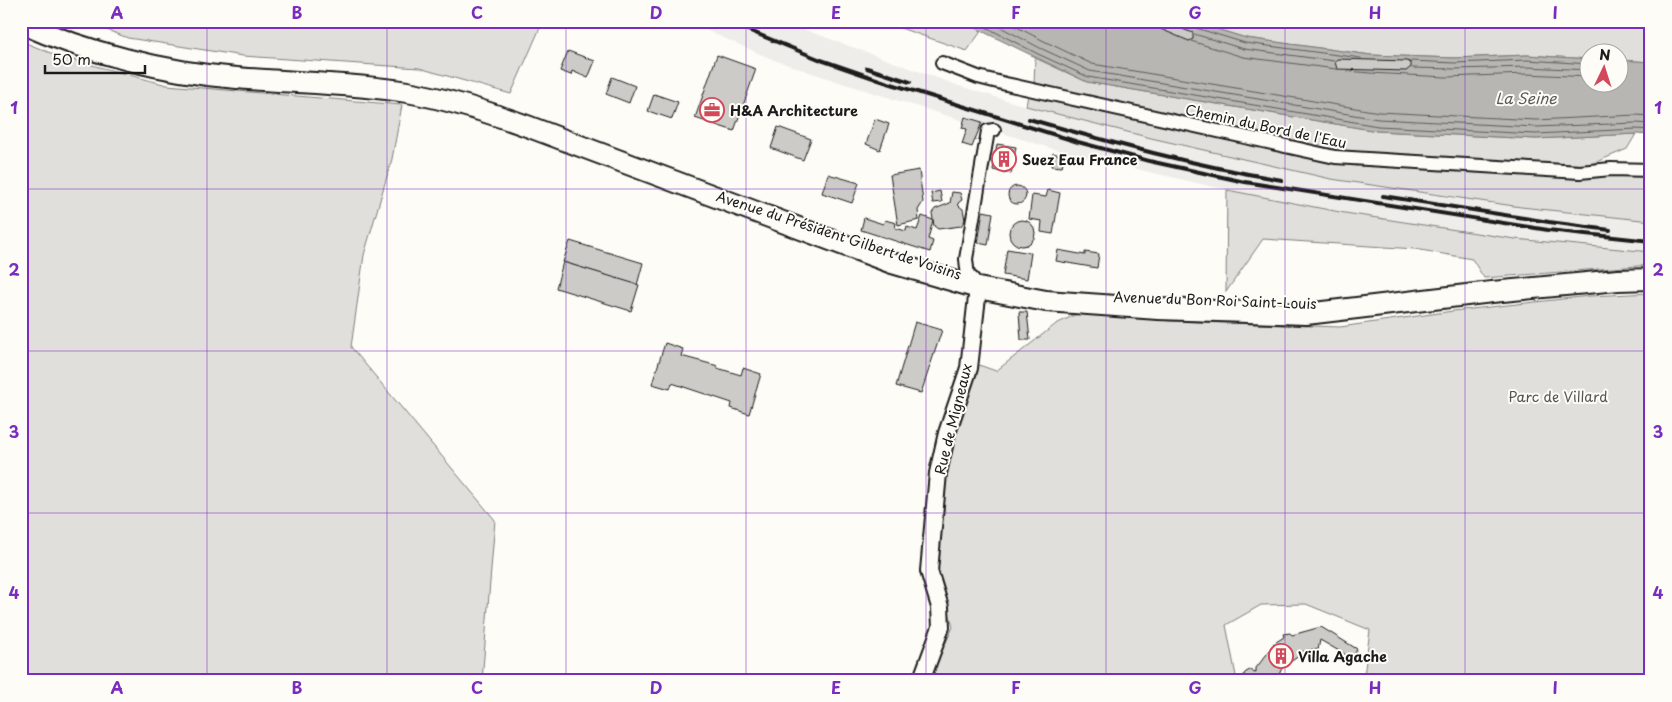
<svg xmlns="http://www.w3.org/2000/svg" width="1672" height="702" font-family="'Playpen Sans',sans-serif">
<style>
.built{fill:#eeede9}
.green{fill:#e0dfdb;stroke:#7e7e7c}
.water{fill:#b7b6b2;stroke:#797876}
.lines{fill:none;stroke-linecap:round;stroke-linejoin:round}
.shore{stroke:#5a5a58;stroke-width:1}
.building{fill:#cccbc8;stroke:#1c1c1c}
.minor-casing{stroke:#1c1c1c;stroke-width:16}
.tertiary-casing{stroke:#1c1c1c;stroke-width:20}
.primary-casing{stroke:#1c1c1c;stroke-width:24}
.minor{stroke:#fdfcf7;stroke-width:12}
.tertiary{stroke:#fdfcf7;stroke-width:16}
.primary{stroke:#fdfcf7;stroke-width:20}
.rail{stroke:#1c1c1c;stroke-width:4}
.grid{fill:none;stroke:#7b2cbf;stroke-width:1;stroke-opacity:0.55}
.labels{text-anchor:middle;dominant-baseline:central;stroke-width:4;stroke-linejoin:round;paint-order:stroke}
.poi-label{font-size:14px;font-weight:bold;fill:#1c1c1c;stroke:#fdfcf7;text-anchor:start}
.street-label{font-size:14px;fill:#1c1c1c;stroke:#fdfcf7}
.park-label{font-size:14px;fill:#575655;stroke:#fdfcf7}
.water-label{font-size:15px;font-style:italic;fill:#5a5a58;stroke:#fdfcf7}
.neatline{fill:none;stroke:#7b2cbf;stroke-width:2}
.grid-label{font-size:16px;text-anchor:middle;font-weight:bold;fill:#7b2cbf}
</style>
<rect width="100%" height="100%" fill="#fdfcf7"/>
<filter id="ink" filterUnits="userSpaceOnUse"><feTurbulence type="fractalNoise" baseFrequency=".02" numOctaves="2"/><feDisplacementMap in="SourceGraphic" scale="10" xChannelSelector="R" yChannelSelector="G"/><feConvolveMatrix kernelMatrix="1 2 1 2 8 2 1 2 1" color-interpolation-filters="sRGB"/></filter>
<g filter="url(#ink)">
<path class="built" d="M685,21h96l178,65 67,20 125,32 179,41 191,28 130,14v31l-136,-13 -170,-26 -118,-23 -164,-38 -221,-69 -68,-23z"/>
<g class="green">
<path d="M83,21h460l-32,73 -92,-26 -176,-12 -115,-18z"/>
<path d="M880,21h81l21,9 -15,21z"/>
<path d="M1190,21h461v41l-31,-2v-8h-30l-1,7 -62,-4 -72,3 -84,-3 -125,-17z"/>
<path d="M21,41l37,15 109,29 235,20 -10,54 -28,96 -13,92 144,173 -13,161h-461z"/>
<path d="M1035,58l52,24 290,49 159,8 100,-5 -9,15 -38,16 -250,-12 -305,-69z"/>
<path d="M1028,95l327,71 44,-1 252,8v48l-130,-14 -190,-28 -180,-41 -125,-32z"/>
<path d="M1227,190l118,23 170,26 136,13v13l-167,13 -12,-19 -57,-10 -152,-10 -37,53z"/>
<path d="M1651,293v388h-283l-4,-5 6,-46 -64,-26 -45,1 -35,20 11,56h-307l4,-21h4l15,-33 -18,-63 13,-107 28,-93 20,7 60,-47 23,-11 91,8 170,6 113,-16 137,-15z"/>
</g>
<path class="water" d="M961,21h229l56,17 125,17 84,3 72,-3 62,4 1,23h30v-22l31,2v73l-15,-1 -100,5 -159,-8 -290,-49z"/>
<g class="lines">
<g class="shore">
<path d="M974,21l64,33 50,23 290,49 158,8 100,-5 15,1"/>
<path d="M989,21l51,27 50,23 288,48 158,8 100,-4 15,1"/>
<path d="M1005,21l39,20 48,23 287,48 157,8 100,-5 15,1"/>
<path d="M1192,21l1,4 3,3 49,15 116,15"/>
<path d="M1194,34l50,15 90,12"/>
<path d="M1191,41l52,16 93,12"/>
<path d="M1411,61l44,2 72,-3 63,4"/>
<path d="M1412,68l43,1 72,-2 63,3"/>
<path d="M1348,71l22,2 76,4 81,-3 63,3"/>
</g>
</g>
<g class="building">
<path d="M1161,21l32,12v6l-4,2 -38,-16v-4z"/>
<path d="M1564,21h28v3l-28,1z"/>
<path d="M568,51l27,10 -7,17 -16,-7 -1,4 -11,-4z"/>
<path d="M717,55l39,14 -22,62 -39,-13z"/>
<path d="M1337,59l70,2 4,2v4l-5,4 -69,-2 -2,-7z"/>
<path d="M612,77l23,9 -6,17 -23,-9z"/>
<path d="M654,94l24,8 -6,17 -24,-8z"/>
<path d="M965,117l17,5 -10,25 -10,-3 5,-15 -5,-1z"/>
<path d="M875,119l14,5 -9,26 -14,-6z"/>
<path d="M778,127l33,12 -8,21 -32,-12z"/>
<path d="M997,144l19,3 -5,27 -18,-4z"/>
<path d="M1053,153l11,3 -2,11 -11,-1z"/>
<path d="M919,170l4,32 -5,8 1,10 -21,5 -8,-50z"/>
<path d="M828,174l31,9 -7,20 -30,-10z"/>
<circle cx="1017" cy="195" r="9"/>
<path d="M1048,190l12,3 -7,41 -12,-2 1,-11 -13,-2 3,-24 14,2z"/>
<path d="M940,191l2,11 -9,1 -2,-10z"/>
<path d="M952,192l8,1 2,7 -4,3 1,3 4,3 2,11 -4,6 -23,3 -4,-3 -2,-13 3,-4 15,-6z"/>
<path d="M983,211l10,2 -5,32 -10,-2z"/>
<path d="M922,216l11,4 -5,19 5,2 -3,11 -69,-22 3,-12 19,6 2,-4 11,3 -1,5 11,3 1,-4 10,3z"/>
<circle cx="1022" cy="233" r="13"/>
<path d="M570,241l73,22 -6,22 -74,-23z"/>
<path d="M1007,249l24,4 -4,26 -24,-4z"/>
<path d="M1058,250l27,5v-3l14,2 -2,14 -41,-7z"/>
<path d="M563,262l76,23 -8,26 -75,-23z"/>
<path d="M1019,312h8l3,28h-9z"/>
<path d="M915,322l27,8 -21,63 -25,-7z"/>
<path d="M665,343l18,6 -2,7 37,10 -1,2 24,7 2,-7 18,6 -12,40 -18,-6 1,-5 -60,-20 -2,6 -18,-5z"/>
<path d="M1321,627l36,22 -4,10 -33,-19 -2,10 -3,-1 -14,3 1,2 -12,8 -1,-1 -7,7 -4,9h-13l-5,1 -1,3h-14l-1,-7 2,-2 6,-3v2l4,1v-4l18,-23 -1,-1 11,-7 -1,-3 7,-1 2,2z"/>
</g>
<g class="lines">
<defs>
<g id="minor">
<path d="M942,63l36,14 28,7 329,73 245,15 31,-3 40,1"/>
<path d="M968,277l-2,-18 22,-128 6,-1"/>
</g>
<path id="tertiary" d="M921,681l20,-54 -1,-20 -11,-36 9,-98 9,-40 22,-65 9,-80 -8,-9"/>
<path id="primary" d="M21,23c64,29 146,50 216,55 57,5 113,5 170,14 41,7 81,20 120,34l365,137 86,25 68,13 112,8 148,5 186,-22 126,-12 33,-1"/>
</defs>
<use href="#minor" class="minor-casing"/>
<use href="#tertiary" class="tertiary-casing"/>
<use href="#primary" class="primary-casing"/>
<use href="#minor" class="minor"/>
<use href="#tertiary" class="tertiary"/>
<use href="#primary" class="primary"/>
<g class="rail">
<path d="M726,21l95,39 64,22 193,60 71,19 96,21 303,48 103,11"/>
<path d="M867,68l43,14"/>
<path d="M1029,119c83,24 167,47 253,61"/>
<path d="M1383,196l166,26 61,8"/>
</g>
</g>
</g>
<path class="grid" d="M207,21v660M387,21v660M566,21v660M746,21v660M926,21v660M1106,21v660M1285,21v660M1465,21v660M21,189h1630M21,351h1630M21,513h1630"/>
<defs>
<symbol id="office-ring" viewBox="-11 -11 22 22"><circle r="9.5" fill="#fdfcf7" stroke="#d1495b" stroke-width="1.5"/><path d="M-6-3h4V-5.5h4V-3h4V5H-6ZM-1-4.5V-3h2v-1.5ZM-6 0V1H6V0Z" fill="#d1495b"/></symbol>
<symbol id="building-ring" viewBox="-11 -11 22 22"><circle r="9.5" fill="#fdfcf7" stroke="#d1495b" stroke-width="1.5"/><path d="M-4-6H4V6H1V3H-1V6H-4ZM-2.5-4.3h1.7v1.8h-1.7ZM.8-4.3h1.7v1.8H.8ZM-2.5-1h1.7V.8h-1.7ZM.8-1h1.7V.8H.8Z" fill="#d1495b"/></symbol>
</defs>
<g fill-rule="evenodd">
<use href="#office-ring" x="698" y="96" width="28" height="28"/>
<use href="#building-ring" x="990" y="145" width="28" height="28"/>
<use href="#building-ring" x="1267" y="642" width="28" height="28"/>
</g>
<g class="labels">
<g class="poi-label">
<text x="730" y="110">H&amp;A Architecture</text>
<text x="1022" y="159">Suez Eau France</text>
<text x="1298" y="656">Villa Agache</text>
</g>
<g class="street-label">
<text transform="translate(1266 126) rotate(12)">Chemin du Bord de l'Eau</text>
<text transform="translate(839 235) rotate(18)">Avenue du Président Gilbert de Voisins</text>
<text transform="translate(1215 300) rotate(2)">Avenue du Bon Roi Saint-Louis</text>
<text transform="translate(953 419) rotate(-76)">Rue de Migneaux</text>
</g>
<g class="park-label">
<text x="1558" y="396">Parc de Villard</text>
</g>
<g class="water-label">
<text x="1526" y="97">La Seine</text>
</g>
</g>
<rect width="1672" height="702" fill="none" stroke="#fdfcf7" stroke-width="55"/>
<g transform="translate(1604 68) rotate(4)"><circle r="24" fill="#fdfcf7" stroke="#a3a29f"/>
<path d="M0-4L9 19L0 12L-9 19Z" fill="#d1495b"/>
<text y="-8" font-size="14" font-weight="bold" text-anchor="middle" fill="#1c1c1c">N</text>
</g>
<path d="M45 65v8h100v-8" fill="none" stroke="#1c1c1c" stroke-width="2.5"/>
<text x="52" y="65" font-size="15" fill="#1c1c1c" stroke="#fdfcf7" stroke-width="4" paint-order="stroke">50 m</text>
<rect x="28" y="28" width="1616" height="646" class="neatline"/>
<g class="grid-label">
<text x="117" y="19">A</text>
<text x="297" y="19">B</text>
<text x="477" y="19">C</text>
<text x="656" y="19">D</text>
<text x="836" y="19">E</text>
<text x="1016" y="19">F</text>
<text x="1195" y="19">G</text>
<text x="1375" y="19">H</text>
<text x="1555" y="19">I</text>
<text x="14" y="114">1</text>
<text x="1658" y="114">1</text>
<text x="14" y="276">2</text>
<text x="1658" y="276">2</text>
<text x="14" y="438">3</text>
<text x="1658" y="438">3</text>
<text x="14" y="599">4</text>
<text x="1658" y="599">4</text>
<text x="117" y="694">A</text>
<text x="297" y="694">B</text>
<text x="477" y="694">C</text>
<text x="656" y="694">D</text>
<text x="836" y="694">E</text>
<text x="1016" y="694">F</text>
<text x="1195" y="694">G</text>
<text x="1375" y="694">H</text>
<text x="1555" y="694">I</text>
</g>
</svg>
